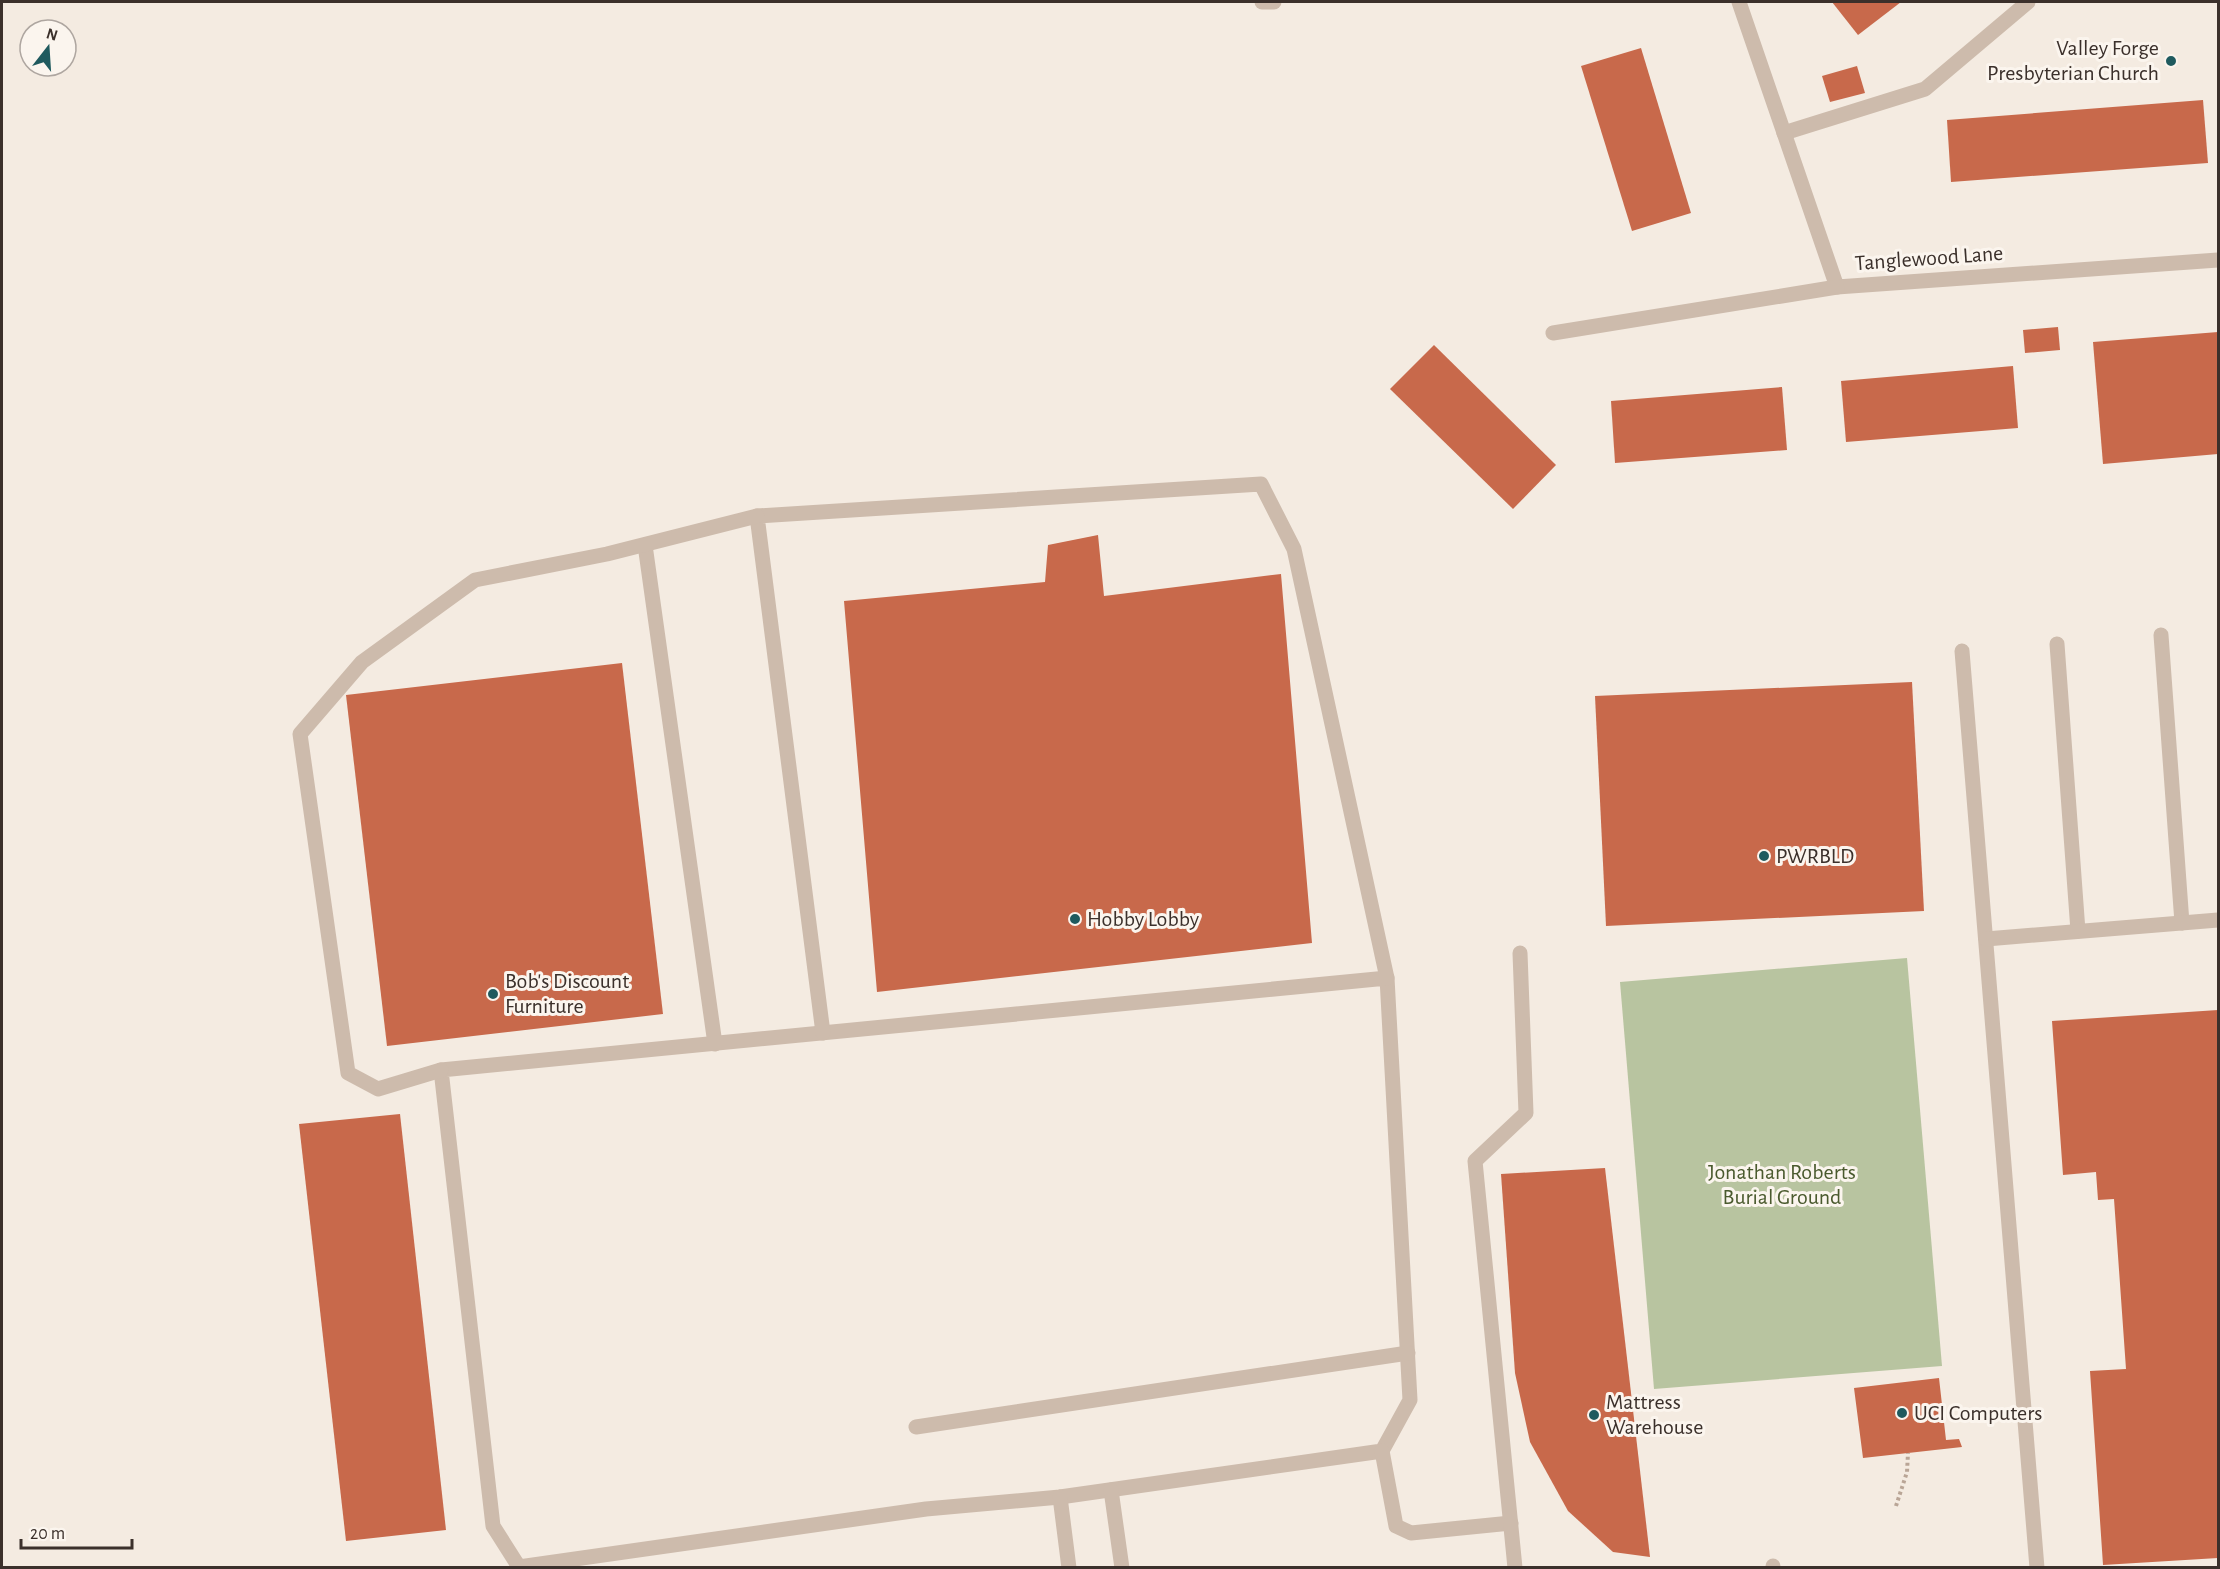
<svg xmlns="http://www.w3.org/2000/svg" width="2220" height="1569" font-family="'Alegreya Sans',sans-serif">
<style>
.green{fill:#b8c4a0}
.building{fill:#c8694b}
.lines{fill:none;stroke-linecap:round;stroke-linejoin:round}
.path{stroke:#b9a596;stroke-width:4;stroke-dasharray:3 3;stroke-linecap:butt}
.lane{stroke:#cdbbac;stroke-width:15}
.street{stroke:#cdbbac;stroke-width:15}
.poi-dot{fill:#1f5a5e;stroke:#fbf5ee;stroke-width:2}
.labels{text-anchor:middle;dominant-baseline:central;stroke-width:6;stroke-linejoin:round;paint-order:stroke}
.poi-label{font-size:22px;fill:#3b302b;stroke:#fbf5ee;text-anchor:start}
.street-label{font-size:22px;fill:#3b302b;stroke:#fbf5ee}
.park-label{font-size:22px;fill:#4a5a2e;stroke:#fbf5ee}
</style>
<rect width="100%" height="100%" fill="#f4ebe1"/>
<path class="green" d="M1907,958l35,408 -288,23 -34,-407z"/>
<g class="building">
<path d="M1832,2h69l-43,33z"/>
<path d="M1641,48l50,165 -59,18 -51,-165z"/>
<path d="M1857,66l8,27 -35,9 -8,-26z"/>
<path d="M2203,100l5,63 -257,19 -4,-62z"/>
<path d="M2058,327l2,23 -35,3 -2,-23z"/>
<path d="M2218,332v122l-115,10 -10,-122z"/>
<path d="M1434,345l122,120 -43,44 -123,-120z"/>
<path d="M2013,366l5,62 -172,14 -5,-61z"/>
<path d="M1782,387l5,63 -172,13 -4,-62z"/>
<path d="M1098,535l6,61 177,-22 31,369 -435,49 -33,-391 201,-19 3,-37z"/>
<path d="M622,663l41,351 -276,32 -41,-351z"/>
<path d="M1912,682l12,229 -318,15 -11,-230z"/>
<path d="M2218,1010v548l-115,7 -13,-194 36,-2 -12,-170 -16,1 -2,-28 -33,3 -11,-154z"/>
<path d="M400,1114l46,416 -100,11 -47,-417z"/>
<path d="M1605,1168l45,389 -37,-5 -45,-41 -38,-69 -15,-69 -14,-199z"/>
<path d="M1939,1378l7,62 13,-1 3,8 -99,11 -9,-70z"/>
</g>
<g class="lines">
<path class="path" d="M1896,1506l11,-34 1,-19"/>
<g class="lane">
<path d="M1784,133l141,-44 103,-87"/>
<path d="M645,545l70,499"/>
<path d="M2161,635l21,288"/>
<path d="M2057,644l21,287"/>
<path d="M1962,651l75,917"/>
<path d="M1986,939l232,-19"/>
<path d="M1387,978l23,422 -28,51 -322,46 -134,12 -407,58 -26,-41 -52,-456z"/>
<path d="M823,1033l-66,-517 504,-32 33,65 93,429"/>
<path d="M441,1070l-63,19 -30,-16 -48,-339 62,-72 113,-82 132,-26 150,-38"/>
<path d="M916,1427l492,-74"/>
<path d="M1382,1451l14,75 15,7 100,-10"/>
<path d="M1111,1490l11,78"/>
<path d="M1060,1497l9,71"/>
<path d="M1773,1566v2"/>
<path d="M1515,1568l-40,-407 51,-48 -6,-160"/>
</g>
<g class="street">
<path d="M1262,2h12"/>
<path d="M1739,2l98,285 381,-27"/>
<path d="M1553,333l284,-46"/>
</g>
</g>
<g class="poi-dot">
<circle cx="2171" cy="61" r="6"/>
<circle cx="1764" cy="856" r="6"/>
<circle cx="1075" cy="919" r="6"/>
<circle cx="493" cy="994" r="6"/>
<circle cx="1902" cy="1413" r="6"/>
<circle cx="1594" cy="1415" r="6"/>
</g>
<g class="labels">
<g class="poi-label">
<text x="2159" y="48" text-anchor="end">Valley Forge<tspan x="2159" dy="25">Presbyterian Church</tspan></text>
<text x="1776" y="856">PWRBLD</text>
<text x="1087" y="919">Hobby Lobby</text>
<text x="505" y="981">Bob's Discount<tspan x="505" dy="25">Furniture</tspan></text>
<text x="1606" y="1402">Mattress<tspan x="1606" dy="25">Warehouse</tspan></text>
<text x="1914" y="1413">UCI Computers</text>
</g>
<g class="street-label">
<text transform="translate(1929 258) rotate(-4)">Tanglewood Lane</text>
</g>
<g class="park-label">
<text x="1782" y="1172">Jonathan Roberts<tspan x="1782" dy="25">Burial Ground</tspan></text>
</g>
</g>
<rect width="2220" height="1569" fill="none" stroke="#3b302b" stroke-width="6"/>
<g transform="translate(48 48) rotate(17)"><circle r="28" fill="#fbf5ee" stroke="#aea6a0" stroke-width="1.5"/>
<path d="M0-4.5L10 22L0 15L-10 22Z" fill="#1f5a5e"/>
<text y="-9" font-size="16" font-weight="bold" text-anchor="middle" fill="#3b302b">N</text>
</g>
<path d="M21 1539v9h111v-9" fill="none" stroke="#3b302b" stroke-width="3"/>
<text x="30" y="1539" font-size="18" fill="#3b302b" stroke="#fbf5ee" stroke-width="4.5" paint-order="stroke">20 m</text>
</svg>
